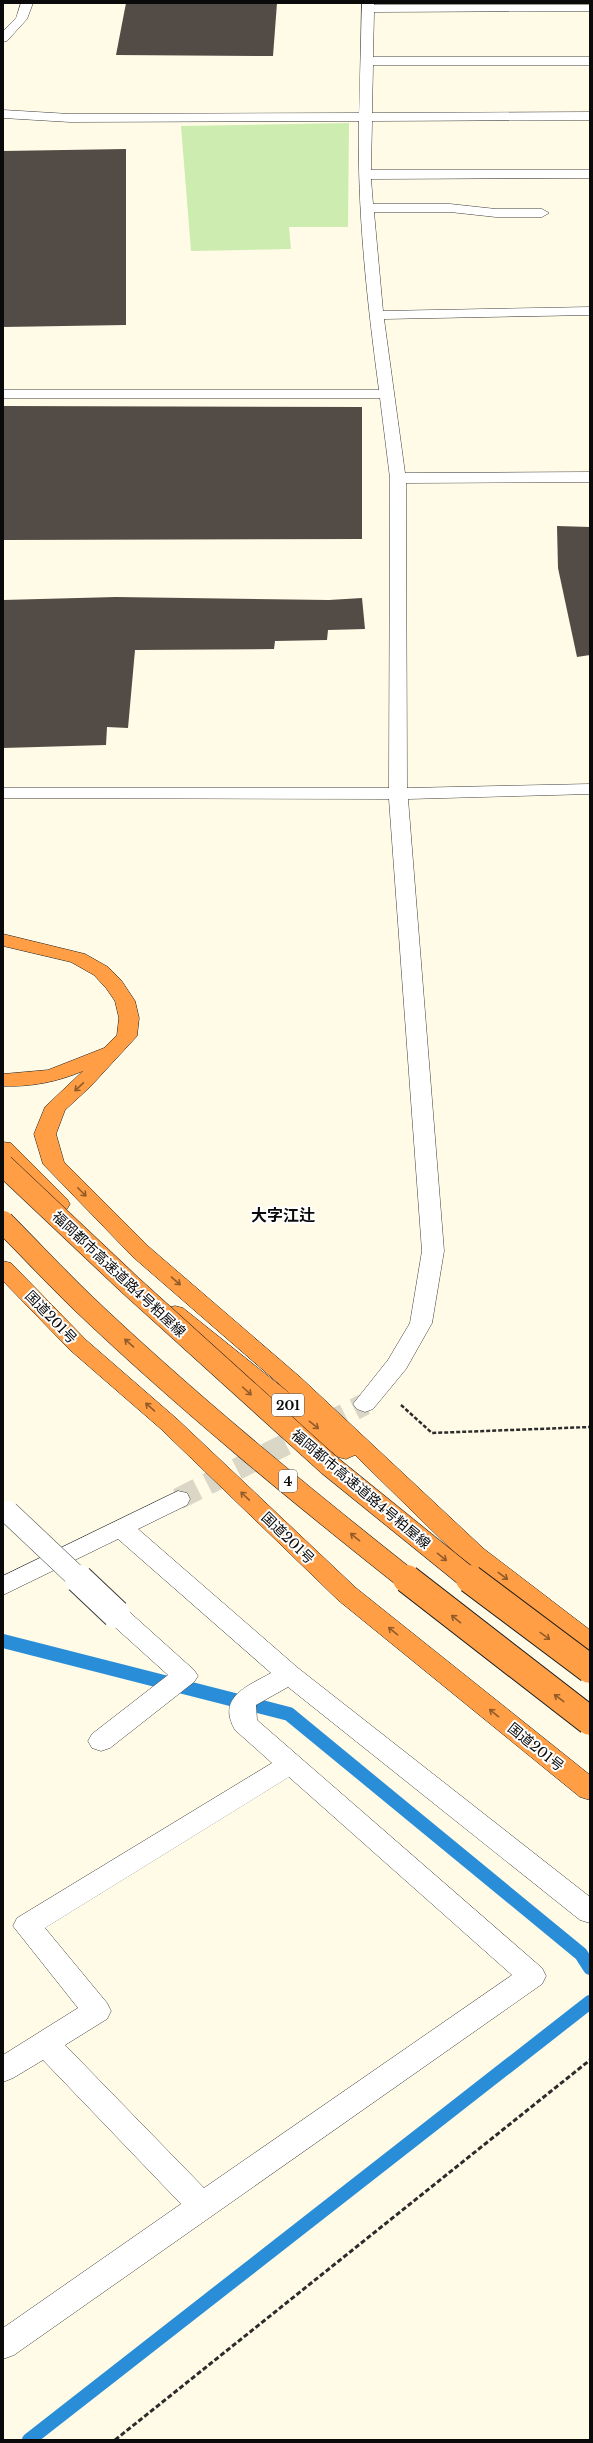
<svg xmlns="http://www.w3.org/2000/svg" width="593" height="2443" font-family="'Libre Baskerville','Noto Sans JP',serif">
<style>
.green{fill:#cdecaf}
.lines{fill:none;stroke-linecap:round;stroke-linejoin:round}
.stream{stroke:#298ed7;stroke-width:14}
.building{fill:#534b46}
.minor-tunnel{stroke:#dad7c6;stroke-width:22;stroke-dasharray:22 11;stroke-linecap:butt}
.minor-casing{stroke:#3d3d3d;stroke-width:1}
.highway-casing{stroke:#1b1b1b;stroke-width:1}
.path-far1{stroke:#2c2c2c;stroke-width:2.5;stroke-dasharray:4 2;stroke-linecap:butt}
.path{stroke:#2c2c2c;stroke-width:3;stroke-dasharray:5 2.5;stroke-linecap:butt}
.minor{fill:#fff;fill-rule:evenodd}
.highway{fill:#ff9e45;fill-rule:evenodd}
.minor-bridge-far1-casing{stroke:#3d3d3d;stroke-width:23;stroke-linecap:butt}
.minor-bridge-casing{stroke:#3d3d3d;stroke-width:30;stroke-linecap:butt}
.highway-bridge-far1-casing{stroke:#1b1b1b;stroke-width:23;stroke-linecap:butt}
.highway-bridge-casing{stroke:#1b1b1b;stroke-width:30;stroke-linecap:butt}
.minor-bridge-far1{stroke:#fff;stroke-width:22}
.minor-bridge{stroke:#fff;stroke-width:28}
.highway-bridge-far1{stroke:#ff9e45;stroke-width:22}
.highway-bridge{stroke:#ff9e45;stroke-width:28}
.oneway{stroke:#915b2a}
.labels{text-anchor:middle;dominant-baseline:central;stroke-width:4;stroke-linejoin:round;paint-order:stroke}
.shield{fill:#fff;stroke:#545454;stroke-width:1}
.shield-label{font-size:13px;font-weight:bold;fill:#0a0a0a}
.street-label{font-size:14px;fill:#0a0a0a;stroke:#fff}
.quarter-label{font-size:16px;font-weight:bold;fill:#0a0a0a;stroke:#fff}
</style>
<rect width="100%" height="100%" fill="#fffbe7"/>
<path class="green" d="M349,123l-1,104h-59l2,22 -100,2 -10,-125z"/>
<g class="lines">
<g class="stream">
<path d="M3,1641l286,73 292,240 9,14"/>
<path d="M29,2440l561,-438"/>
</g>
</g>
<g class="building">
<path d="M126,3h151l-4,53 -157,-1z"/>
<path d="M126,149v176l-123,2v-176z"/>
<path d="M3,406l359,1v132l-359,1z"/>
<path d="M557,526l33,1v128l-13,2 -19,-89z"/>
<path d="M116,597l213,3 33,-2 3,31 -37,1 -1,10 -52,1 -1,8 -139,1 -7,78 -21,-1 -1,18 -103,3v-148z"/>
</g>
<g class="lines">
<path class="minor-tunnel" d="M178,1499l187,-95"/>
<defs>
<g id="minor">
<path d="M21,3h12l-6,16 -20,22 -4,1v-11l13,-13z"/>
<path d="M362,3h12v2h216v6l-216,1 -1,45h217v8h-217l-1,48 218,-1v8l-218,1 -1,49h219v8l-219,1 2,25h77l46,5h46l7,4 -7,4h-46l-46,-5h-76l9,99 207,-4v8l-206,4 21,154 185,-1v10l-184,1 1,305 183,-4v10l-182,5 36,452 -12,72 -26,46 -33,40 -8,3 -8,-3 -4,-5 35,-44 22,-37 12,-72 -33,-452 -386,-1v-10h386l1,-310 -10,-80h-377v-8h376c-12,-90 -22,-179 -20,-269l-289,1 -67,-4v-8l67,4 289,-1z"/>
<path d="M178,1491l9,2 3,6 -3,6 -49,24 160,139 292,229v26l-10,-3 -292,-233 -32,18 1,15 285,248 4,8 -4,8 -528,371 -11,4v-31l178,-124 -138,-144 -30,18 -10,4v-27l75,-47 -65,-82 4,-8 255,-155 -37,-33c-19,-33 13,-44 36,-57l-153,-134 -115,56v-19zM289,1777l223,198 -308,213 -139,-143 42,-26 4,-8 -4,-8 -62,-75z"/>
<path d="M116,1605l9,3 69,62 4,6 -4,6 -84,66 -9,3 -9,-3 -4,-7 4,-7 76,-59 -61,-55 -4,-6 4,-6z"/>
</g>
<g id="highway">
<path d="M3,934l82,20 23,13 13,13 14,21 4,17 -2,18 -47,51 -25,23 -9,24 8,28 85,85 151,130 184,172 106,81v22l-9,-3 -127,-97 -99,-97 -9,4 -8,-2 -171,-139 -3,-5 3,-5 8,-2 8,2 110,88 -160,-139 -90,-93 -9,-30 11,-27 38,-36c-26,11 -52,16 -80,15v-12l45,-4 56,-22 13,-13 2,-17 -4,-17 -9,-13 -12,-13 -23,-13 -68,-16z"/>
<path d="M3,1142l8,1 56,56 3,5 -3,5 -8,2 -8,-2 -48,-49z"/>
<path d="M3,1261l8,2 75,77 91,79 179,169 234,187v25l-10,-3 -242,-197 -177,-171 -91,-79 -67,-69z"/>
</g>
</defs>
<use href="#minor" class="minor-casing"/>
<use href="#highway" class="highway-casing"/>
<path class="path-far1" d="M401,1405l31,28 158,-6"/>
<path class="path" d="M115,2440l475,-380"/>
<use href="#minor" class="minor"/>
<use href="#highway" class="highway"/>
<defs>
<path id="minor-bridge-far1" d="M8,1512l72,68"/>
<path id="minor-bridge" d="M79,1579l37,35"/>
<g id="highway-bridge-far1">
<path d="M3,1165l127,120 199,180 142,115"/>
<path d="M3,1222c27,27 53,55 81,82 102,97 213,188 324,276"/>
</g>
<g id="highway-bridge">
<path d="M407,1579l183,142"/>
<path d="M470,1579l120,90"/>
</g>
</defs>
<use href="#minor-bridge-far1" class="minor-bridge-far1-casing"/>
<use href="#minor-bridge" class="minor-bridge-casing"/>
<use href="#highway-bridge-far1" class="highway-bridge-far1-casing"/>
<use href="#highway-bridge" class="highway-bridge-casing"/>
<use href="#minor-bridge-far1" class="minor-bridge-far1"/>
<use href="#minor-bridge" class="minor-bridge"/>
<use href="#highway-bridge-far1" class="highway-bridge-far1"/>
<use href="#highway-bridge" class="highway-bridge"/>
</g>
<defs><path id="oneway-shaft" d="M-6 0H5M1.5-3L5.5 0L1.5 3" fill="none" stroke-width="1.6" stroke-linecap="round" stroke-linejoin="round"/></defs>
<g class="oneway">
<use href="#oneway-shaft" transform="translate(79 1087) rotate(137)"/>
<use href="#oneway-shaft" transform="translate(82 1192) rotate(45)"/>
<use href="#oneway-shaft" transform="translate(176 1281) rotate(41)"/>
<use href="#oneway-shaft" transform="translate(129 1343) rotate(-139)"/>
<use href="#oneway-shaft" transform="translate(247 1391) rotate(42)"/>
<use href="#oneway-shaft" transform="translate(150 1407) rotate(-139)"/>
<use href="#oneway-shaft" transform="translate(314 1425) rotate(39)"/>
<use href="#oneway-shaft" transform="translate(245 1496) rotate(-136)"/>
<use href="#oneway-shaft" transform="translate(355 1537) rotate(-141)"/>
<use href="#oneway-shaft" transform="translate(442 1557) rotate(39)"/>
<use href="#oneway-shaft" transform="translate(503 1576) rotate(37)"/>
<use href="#oneway-shaft" transform="translate(456 1619) rotate(-141)"/>
<use href="#oneway-shaft" transform="translate(393 1631) rotate(-141)"/>
<use href="#oneway-shaft" transform="translate(545 1636) rotate(36)"/>
<use href="#oneway-shaft" transform="translate(559 1698) rotate(-143)"/>
<use href="#oneway-shaft" transform="translate(494 1713) rotate(-141)"/>
</g>
<g class="labels">
<g class="shield">
<rect x="272" y="1394" width="32" height="22" rx="3"/>
<rect x="279" y="1470" width="18" height="22" rx="3"/>
</g>
<g class="shield-label">
<text x="288" y="1405">201</text>
<text x="288" y="1481">4</text>
</g>
<g class="street-label">
<text transform="translate(119 1274) rotate(43)">福岡都市高速道路4号粕屋線</text>
<text transform="translate(51 1317) rotate(46)">国道201号</text>
<text transform="translate(361 1489) rotate(40)">福岡都市高速道路4号粕屋線</text>
<text transform="translate(288 1538) rotate(44)">国道201号</text>
<text transform="translate(536 1747) rotate(39)">国道201号</text>
</g>
<g class="quarter-label">
<text x="283" y="1215">大字江辻</text>
</g>
</g>
<rect width="593" height="2443" fill="none" stroke="#0a0a0a" stroke-width="8"/>
</svg>
